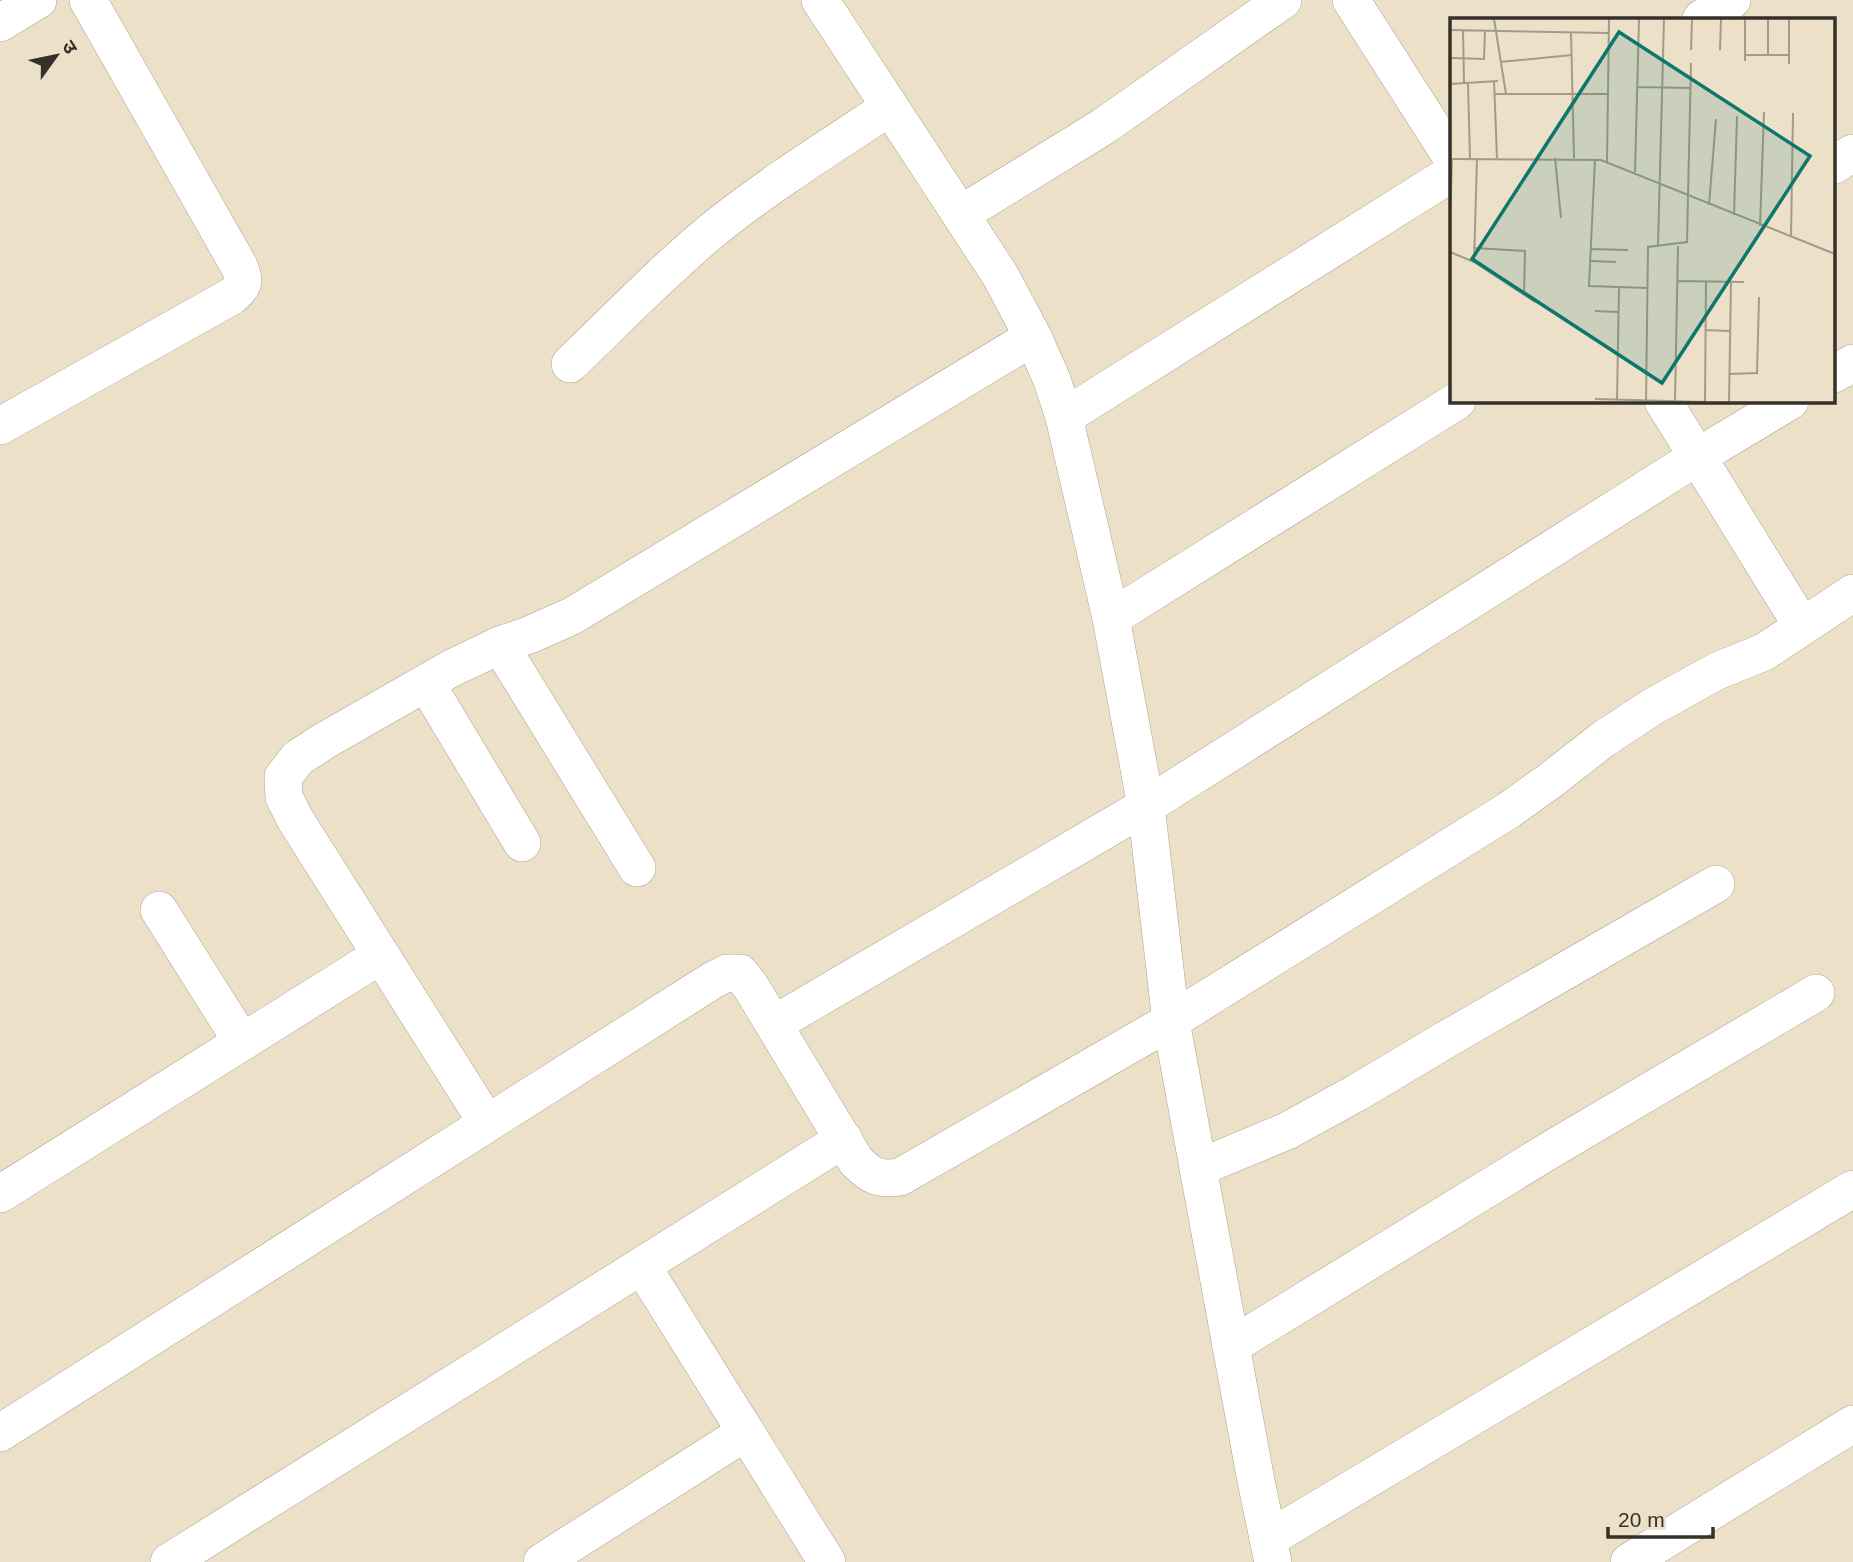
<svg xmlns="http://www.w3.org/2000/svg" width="1853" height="1562" font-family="Arial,'Noto Sans Devanagari',sans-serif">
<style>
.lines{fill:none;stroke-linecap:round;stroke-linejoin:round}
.minor-casing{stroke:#ada38c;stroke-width:38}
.minor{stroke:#fff;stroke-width:37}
.inset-road{fill:none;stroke:#a39a89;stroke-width:2}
.view{fill:#0f766e;fill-opacity:0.15;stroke:#0f766e;stroke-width:3.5}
.inset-edge{fill:none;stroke:#363128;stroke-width:3.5}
</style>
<rect width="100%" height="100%" fill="#ece0c9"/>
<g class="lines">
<defs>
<g id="minor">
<path d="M820,0l180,275 33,62 19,43 12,37 47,201 35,188 25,215 85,460 17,81"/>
<path d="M1351,0l101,158"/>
<path d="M1701,19l31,-19"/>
<path d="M0,23l38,-23"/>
<path d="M1834,165l19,-12"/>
<path d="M961,214l143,-88 179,-126"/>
<path d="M570,364c47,-45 93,-93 144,-135 56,-45 117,-83 176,-122"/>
<path d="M1834,374l19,-11"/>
<path d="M1663,401l139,225"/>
<path d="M1064,417l388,-244"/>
<path d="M0,426l232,-130c13,-11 13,-15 7,-30l-151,-266"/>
<path d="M1111,618l346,-217"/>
<path d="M500,645l137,223"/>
<path d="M426,683l96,160"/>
<path d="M159,910l83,132"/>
<path d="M774,1024l372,-218 551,-349 93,-56"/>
<path d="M487,1123l-192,-304 -11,-22 -1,-20 15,-19 26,-17 126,-72 50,-24 29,-10 43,-19 461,-279"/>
<path d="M1198,1168l89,-37 71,-39 87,-52 271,-156"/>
<path d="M0,1194l381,-239"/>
<path d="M642,1266l185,296"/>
<path d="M1231,1346l314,-193 271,-160"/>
<path d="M0,1433l713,-453 14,-7h13l11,14 105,174c15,15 22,19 44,16l271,-156 338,-211 42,-30 51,-40 50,-33 65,-36 47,-19 89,-59"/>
<path d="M1268,1539l585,-350"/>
<path d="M169,1562l675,-423"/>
<path d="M542,1562l204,-130"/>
<path d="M1629,1562l224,-138"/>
</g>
</defs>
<use href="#minor" class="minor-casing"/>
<use href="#minor" class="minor"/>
</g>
<g transform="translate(1450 18)">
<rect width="385" height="385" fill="#ece0c9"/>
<path class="inset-road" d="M44,1l12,75M0,12l159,3M13,13l1,52M121,14l3,126M241,32l1,-31M270,32l1,-31M295,37h44M318,37v-36M0,40l34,1 1,-28M295,43v-42M50,44l72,-7M339,46v-45M44,63l3,77M18,65l2,76M0,66l48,-3M187,69l54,1M45,76h113M105,140l6,60M0,141l151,1 234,94M145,141l-6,127 59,2M157,144l2,-143M185,154l4,-153M259,187l7,-86M284,197l3,-99M0,201l2,-60M310,208l4,-114M341,219l2,-124M208,227l6,-226M25,230l50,3 -1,44M140,231l38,1M0,234l24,10 61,40M139,243l27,1M24,244l3,-103M227,263l67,1M145,293l23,1M255,312l25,1M279,356l28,-1 2,-76M145,381l110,3M167,382l2,-112M196,383l2,-154 39,-5 4,-179M225,383l3,-155M255,384l1,-121M279,384l2,-120"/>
<path class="view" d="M169,14l191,124 -148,227 -190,-124z"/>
<rect width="385" height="385" class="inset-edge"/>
</g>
<g transform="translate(56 56) rotate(57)" stroke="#ece0c9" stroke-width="5" paint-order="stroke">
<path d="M0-5L12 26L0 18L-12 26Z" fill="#363128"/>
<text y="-10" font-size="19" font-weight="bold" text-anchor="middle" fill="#363128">उ</text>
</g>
<path d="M1608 1527v10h105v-10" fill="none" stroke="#363128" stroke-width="3.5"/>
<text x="1618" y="1527" font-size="21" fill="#363128" stroke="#ece0c9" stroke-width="5" paint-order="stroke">20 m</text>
</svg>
